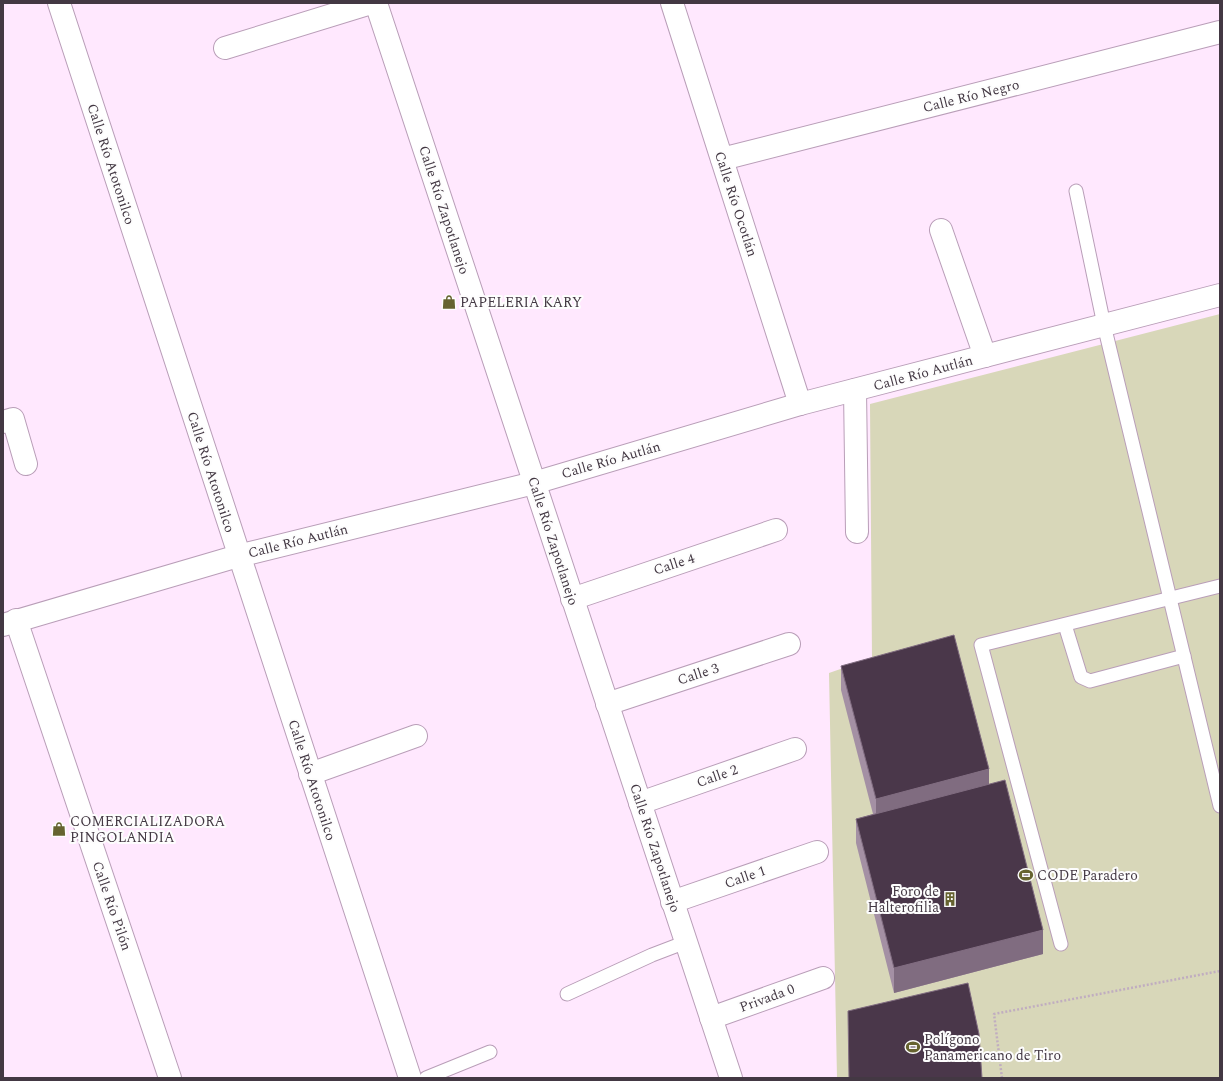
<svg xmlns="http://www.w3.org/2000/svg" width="1223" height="1081" font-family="Spectral,serif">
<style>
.green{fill:#d8d7b9}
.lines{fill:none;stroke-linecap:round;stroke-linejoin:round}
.lane-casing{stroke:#b99eb8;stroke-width:15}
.street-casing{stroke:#b99eb8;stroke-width:24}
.path{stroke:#c0adc0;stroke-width:2.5;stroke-dasharray:2 2;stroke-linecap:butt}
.lane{stroke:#fff;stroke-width:13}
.street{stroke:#fff;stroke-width:22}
.wall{fill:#a490a4}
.shaded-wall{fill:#806c80}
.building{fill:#4a374a;stroke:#806c80}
.labels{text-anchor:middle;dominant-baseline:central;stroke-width:4;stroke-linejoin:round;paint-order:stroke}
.street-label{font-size:14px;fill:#433843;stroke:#fdfdfd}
.poi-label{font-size:14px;fill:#433843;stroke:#fdfdfd;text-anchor:start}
</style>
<rect width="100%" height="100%" fill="#ffe8fe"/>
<path class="green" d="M1220,314v764h-383l-8,-405 43,-15 -2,-254z"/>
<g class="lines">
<defs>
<g id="lane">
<path d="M1076,191l28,134 116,481"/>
<path d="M1065,625l16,52 9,4 94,-25"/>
<path d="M1061,944l-80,-299 239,-59"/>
<path d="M567,994l85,-39 34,-13"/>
<path d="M426,1078l64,-26"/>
</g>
<g id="street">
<path d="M59,3l351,1075"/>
<path d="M376,3l355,1075"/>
<path d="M672,3l128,401"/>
<path d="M225,48l146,-45"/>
<path d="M722,159l498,-127"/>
<path d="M941,230l44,126"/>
<path d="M855,390l2,142"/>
<path d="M3,422l10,-3 13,45"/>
<path d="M572,599l204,-69"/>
<path d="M16,620l154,458"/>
<path d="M3,625l235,-69 296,-73 266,-79 420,-109"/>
<path d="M607,704l182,-60"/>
<path d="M310,774l106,-38"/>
<path d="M640,803l155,-54"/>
<path d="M672,902l145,-50"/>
<path d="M711,1018l112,-40"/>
</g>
</defs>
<use href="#lane" class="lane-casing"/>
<use href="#street" class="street-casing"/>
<path class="path" d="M1002,1078l-8,-64 226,-43"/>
<use href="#lane" class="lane"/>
<use href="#street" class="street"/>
</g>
<path class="wall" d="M841,666l148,118 54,170 -149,39 -38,-150v-24l17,-5 -32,-124z"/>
<g class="shaded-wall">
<path d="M989,769v24l-113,31v-25z"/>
<path d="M1043,930v24l-149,39v-25z"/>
</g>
<g class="building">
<path d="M954,635l35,134 -113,30 -35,-133z"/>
<path d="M1005,780l38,150 -149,38 -38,-149z"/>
<path d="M968,983l11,51 3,44h-133l-1,-67z"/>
</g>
<defs>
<symbol id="shop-bare" viewBox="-9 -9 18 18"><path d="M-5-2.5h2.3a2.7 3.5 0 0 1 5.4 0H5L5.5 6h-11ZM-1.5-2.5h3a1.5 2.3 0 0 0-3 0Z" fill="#666330" stroke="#fdfdfd" stroke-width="2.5" paint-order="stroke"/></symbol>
<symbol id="stadium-bare" viewBox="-9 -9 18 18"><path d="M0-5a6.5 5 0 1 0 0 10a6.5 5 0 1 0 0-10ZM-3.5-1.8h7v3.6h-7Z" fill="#666330" stroke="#fdfdfd" stroke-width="2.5" paint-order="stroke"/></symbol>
<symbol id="building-bare" viewBox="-9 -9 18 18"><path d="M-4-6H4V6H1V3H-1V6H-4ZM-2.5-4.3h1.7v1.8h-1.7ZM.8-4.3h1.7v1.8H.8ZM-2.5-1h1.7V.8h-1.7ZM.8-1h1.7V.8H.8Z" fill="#666330" stroke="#fdfdfd" stroke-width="2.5" paint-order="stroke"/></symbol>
</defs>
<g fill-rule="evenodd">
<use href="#shop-bare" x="439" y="292" width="20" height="20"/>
<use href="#shop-bare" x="49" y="819" width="20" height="20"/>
<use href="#stadium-bare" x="1016" y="865" width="20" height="20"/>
<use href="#building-bare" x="940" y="889" width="20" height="20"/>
<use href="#stadium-bare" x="903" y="1037" width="20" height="20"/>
</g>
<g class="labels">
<g class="street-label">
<text transform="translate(971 96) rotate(-14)">Calle Río Negro</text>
<text transform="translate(111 164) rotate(72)">Calle Río Atotonilco</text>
<text transform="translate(736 204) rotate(72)">Calle Río Ocotlán</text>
<text transform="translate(444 210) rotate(72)">Calle Río Zapotlanejo</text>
<text transform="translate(923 373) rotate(-15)">Calle Río Autlán</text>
<text transform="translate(611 460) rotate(-16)">Calle Río Autlán</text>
<text transform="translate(211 472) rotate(72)">Calle Río Atotonilco</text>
<text transform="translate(298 541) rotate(-14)">Calle Río Autlán</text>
<text transform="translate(553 541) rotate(72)">Calle Río Zapotlanejo</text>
<text transform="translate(674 564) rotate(-18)">Calle 4</text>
<text transform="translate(698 674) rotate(-18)">Calle 3</text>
<text transform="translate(717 776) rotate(-19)">Calle 2</text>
<text transform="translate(312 780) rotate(72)">Calle Río Atotonilco</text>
<text transform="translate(655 848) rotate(72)">Calle Río Zapotlanejo</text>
<text transform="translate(745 877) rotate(-19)">Calle 1</text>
<text transform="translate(112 906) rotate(71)">Calle Río Pilón</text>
<text transform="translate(767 998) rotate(-20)">Privada 0</text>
</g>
<g class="poi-label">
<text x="460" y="302">PAPELERIA KARY</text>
<text x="70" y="821">COMERCIALIZADORA<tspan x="70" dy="16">PINGOLANDIA</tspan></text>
<text x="1037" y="875">CODE Paradero</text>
<text x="939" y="891" text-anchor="end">Foro de<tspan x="939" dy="16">Halterofilia</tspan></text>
<text x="924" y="1039">Polígono<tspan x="924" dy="16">Panamericano de Tiro</tspan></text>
</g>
</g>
<rect width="1223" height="1081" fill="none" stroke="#433843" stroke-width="8"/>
</svg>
